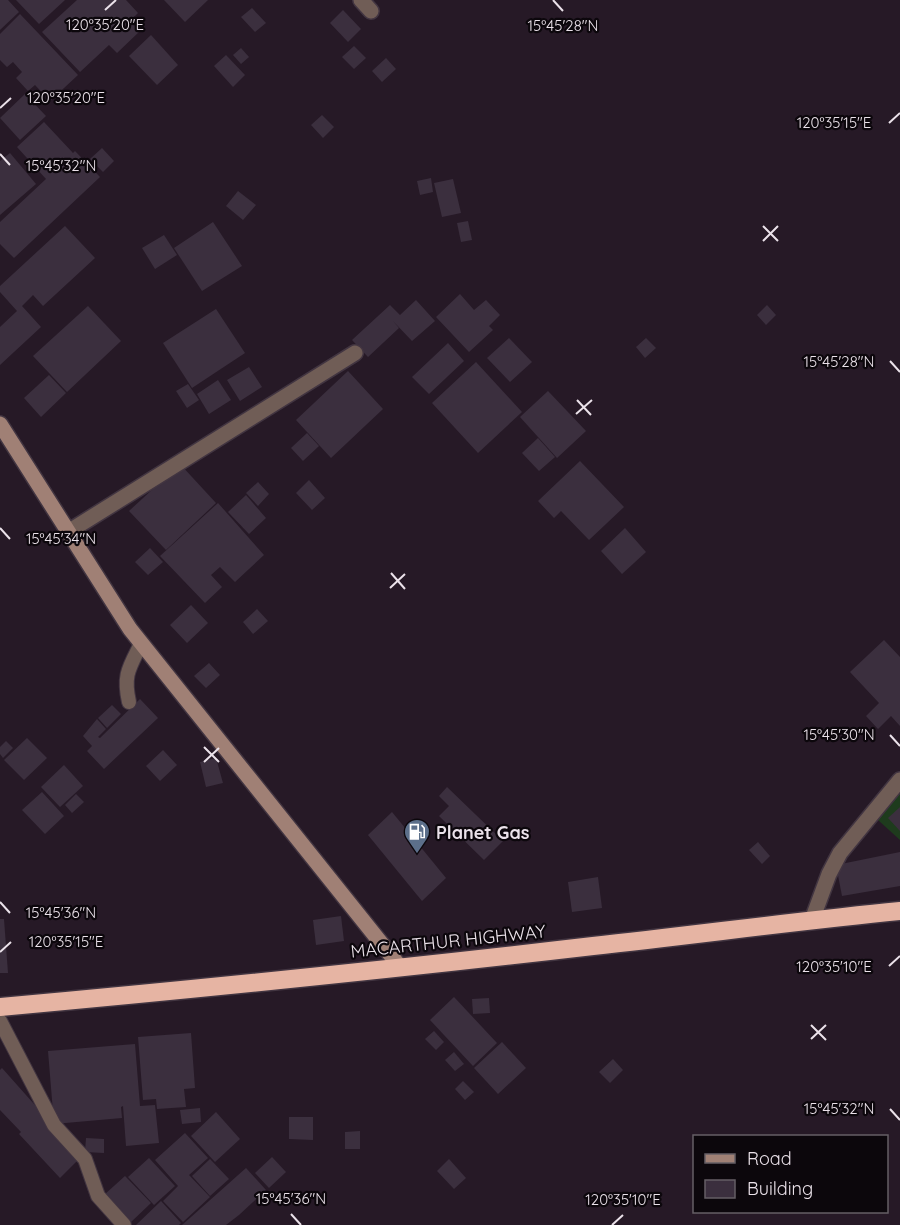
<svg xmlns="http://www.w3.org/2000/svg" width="900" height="1225" font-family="Quicksand,sans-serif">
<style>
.green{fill:#1e3b1d}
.building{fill:#3b2f3e}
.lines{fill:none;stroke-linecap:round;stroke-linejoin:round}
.lane-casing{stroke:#423541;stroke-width:16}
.street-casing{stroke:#423541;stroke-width:18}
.secondary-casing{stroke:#423541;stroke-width:18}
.highway-casing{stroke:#423541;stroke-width:21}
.lane{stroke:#705d56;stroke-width:14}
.street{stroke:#705d56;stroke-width:15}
.secondary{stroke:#a08075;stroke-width:15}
.highway{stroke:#e6b4a3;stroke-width:18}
.ticks{fill:none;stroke:#ebe2ea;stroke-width:2}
.labels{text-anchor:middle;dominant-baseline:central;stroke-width:4.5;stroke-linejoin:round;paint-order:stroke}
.poi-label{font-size:18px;font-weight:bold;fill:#ebe2ea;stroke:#0c070c;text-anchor:start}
.street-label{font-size:18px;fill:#ebe2ea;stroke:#0c070c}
.ticks-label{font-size:15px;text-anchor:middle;fill:#ebe2ea;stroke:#0c070c;stroke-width:4.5;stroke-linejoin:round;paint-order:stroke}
</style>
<rect width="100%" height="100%" fill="#261926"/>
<path class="green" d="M900,788v52l-22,-20z"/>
<g class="building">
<path d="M0,0h8l11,12 -19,18z"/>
<path d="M16,0h49l-26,24z"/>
<path d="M77,0h49l12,13 -8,8 10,10 -23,22 -8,-8 -29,27 -38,-40z"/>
<path d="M164,0h44l-23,22z"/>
<path d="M252,8l14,15 -11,9 -14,-15z"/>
<path d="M343,10l18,19 -13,13 -18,-19z"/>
<path d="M20,14l58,61 -28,26 -15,-16 -7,6 -12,-13 6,-6 -9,-10 -6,5 -7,-7v-26z"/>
<path d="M151,35l27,30 -21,20 -28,-29z"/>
<path d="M354,46l12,12 -12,11 -12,-12z"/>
<path d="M241,48l8,9 -8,7 -8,-9z"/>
<path d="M226,55l19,20 -12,12 -19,-21z"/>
<path d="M386,58l10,11 -14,13 -10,-11z"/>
<path d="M25,94l21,22 -26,24 -20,-22z"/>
<path d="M322,115l12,12 -11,11 -12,-13z"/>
<path d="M44,122l29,31 2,-2 25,26 -86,81 -14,-14v-22l46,-43 -29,-32z"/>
<path d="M102,148l12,13 -11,11 -13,-13z"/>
<path d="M10,153l26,31 -36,31v-54z"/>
<path d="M431,178l2,14 -13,3 -3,-14z"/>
<path d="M453,179l8,34 -19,4 -8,-34z"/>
<path d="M238,191l18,14 -13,15 -17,-14z"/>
<path d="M468,221l4,19 -11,2 -4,-19z"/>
<path d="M213,222l29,44 -40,25 -28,-43z"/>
<path d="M65,226l30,32 -52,48 -10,-11 -11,11 19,21 -41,38v-38l17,-16 -17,-19v-6z"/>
<path d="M164,235l13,20 -22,14 -13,-21z"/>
<path d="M460,294l14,16 12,-10 14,15 -11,11 4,4 -24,22 -33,-35z"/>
<path d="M416,300l19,21 -23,20 -19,-20 6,7 -31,29 -16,-17 38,-35 10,10z"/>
<path d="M767,305l9,10 -10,10 -9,-10z"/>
<path d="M88,306l33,35 -54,51 -34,-36z"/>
<path d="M216,309l29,44 -53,35 -29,-45z"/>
<path d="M509,338l23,24 -22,20 -23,-24z"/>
<path d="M646,338l10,10 -11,10 -9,-11z"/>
<path d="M448,343l16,18 -35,33 -17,-17z"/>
<path d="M476,362l46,50 -44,41 -46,-50z"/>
<path d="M249,367l13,20 -22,14 -13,-21z"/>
<path d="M348,371l35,38 -52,49 -35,-38z"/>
<path d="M49,375l17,18 -25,24 -17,-19z"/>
<path d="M218,380l13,20 -22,14 -12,-20z"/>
<path d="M188,384l11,16 -12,8 -11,-17z"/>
<path d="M548,391l38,40 -29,27 -37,-41z"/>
<path d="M307,433l12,13 -16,15 -12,-13z"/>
<path d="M538,438l17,19 -16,14 -17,-18z"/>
<path d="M580,461l44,46 -35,33 -28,-29 -7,7 -16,-17z"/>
<path d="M180,464l36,39 -50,47 -37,-39z"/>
<path d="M309,480l16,18 -13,12 -16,-17z"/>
<path d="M258,482l11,12 -11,12 -12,-13z"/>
<path d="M246,495l20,23 -17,16 -21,-22z"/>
<path d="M218,503l46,52 -29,27 -15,-15 -9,8 11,12 -17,16 -45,-47z"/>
<path d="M625,528l21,24 -24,22 -21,-23z"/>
<path d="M150,548l13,14 -15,13 -13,-13z"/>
<path d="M191,605l17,18 -21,20 -17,-18z"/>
<path d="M257,609l11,12 -15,13 -10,-12z"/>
<path d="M884,640l16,17v69l-9,-10 -13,13 -12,-13 13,-13 -29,-31z"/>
<path d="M209,663l11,12 -14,13 -12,-12z"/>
<path d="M140,699l18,19 -54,51 -17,-18 5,-5 -9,-10 14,-17 9,10 -8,8 2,1z"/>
<path d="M112,705l9,9 -14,14 -9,-10z"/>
<path d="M27,738l20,20 -23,22 -20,-20z"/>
<path d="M6,741l7,7 -10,10 -3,-4v-7z"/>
<path d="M163,750l14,15 -17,16 -14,-15z"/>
<path d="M216,758l7,25 -17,4 -6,-25z"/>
<path d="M64,765l19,21 -23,21 -19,-20z"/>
<path d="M447,787l56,54 -19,19 -45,-44 10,-10 -10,-10z"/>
<path d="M42,792l22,24 -19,18 -23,-24z"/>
<path d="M76,794l8,8 -12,11 -7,-8z"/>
<path d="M900,807v24l-12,-13z"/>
<path d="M392,812l54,66 -24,23 -54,-66z"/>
<path d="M758,842l12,14 -8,8 -13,-14z"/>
<path d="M900,852v34l-58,10 -6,-31z"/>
<path d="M598,877l4,31 -30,4 -4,-30z"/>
<path d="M341,916l3,25 -28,4 -3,-25z"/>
<path d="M0,919h4l4,54h-8z"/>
<path d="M454,997l43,46 -24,23 -43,-46z"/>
<path d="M489,998l1,15 -17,1 -1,-15z"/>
<path d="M434,1031l10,11 -8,8 -11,-11z"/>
<path d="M191,1033l4,55 -11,1 2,18 -29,2 -1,-10 -13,1 -5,-63z"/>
<path d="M502,1042l24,26 -28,26 -24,-26z"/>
<path d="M135,1044l5,62 15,-1 4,38 -33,3 -3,-40 -2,1 1,11 -68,6 -6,-73z"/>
<path d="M454,1052l10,12 -9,7 -10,-11z"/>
<path d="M613,1059l10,11 -13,13 -11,-11z"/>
<path d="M2,1068l79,89 -21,21 -41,-44 2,-2 -21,-22v-40z"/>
<path d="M463,1081l11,11 -9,8 -10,-11z"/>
<path d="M200,1108l1,14 -19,2 -2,-14z"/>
<path d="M216,1112l24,27 -25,23 -24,-26z"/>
<path d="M289,1117h24v23l-24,-1z"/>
<path d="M360,1131v18h-15v-17z"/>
<path d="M185,1133l23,25 -19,17 21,22 -27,25 -20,-21 15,-15 -23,-26z"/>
<path d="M86,1138l18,1v14l-19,-1z"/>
<path d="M272,1157l14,15 -17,16 -14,-15z"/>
<path d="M149,1158l26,28 -21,19 -26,-28z"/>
<path d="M210,1159l19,20 -19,17 -18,-20z"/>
<path d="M449,1159l17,19 -12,11 -17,-18z"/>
<path d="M246,1168l20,22 -27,25 -13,10h-44z"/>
<path d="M125,1176l26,27 -21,20 -26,-28z"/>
<path d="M161,1201l20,22 -2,2h-43z"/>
</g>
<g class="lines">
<defs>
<g id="lane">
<path d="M129,702c-6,-27 0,-34 12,-58"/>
<path d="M0,1021l54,104 31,34 13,37 26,29"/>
</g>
<g id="street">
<path d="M361,0l10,11"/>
<path d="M68,532l287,-179"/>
<path d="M812,920l17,-46 11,-21 60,-73"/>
</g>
<path id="secondary" d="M0,424l130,205 271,339"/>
<path id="highway" d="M0,1007c198,-18 395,-38 593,-61 102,-11 204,-25 307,-35"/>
</defs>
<use href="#lane" class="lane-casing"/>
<use href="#street" class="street-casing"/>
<use href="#secondary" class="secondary-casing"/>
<use href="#highway" class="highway-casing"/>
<use href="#lane" class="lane"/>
<use href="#street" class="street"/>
<use href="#secondary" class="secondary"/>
<use href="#highway" class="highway"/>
</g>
<path class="ticks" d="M553,0l10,11M105,10l11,-10M0,108l11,-10M889,123l11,-10M0,154l10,11M763,226l15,15M763,241l15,-15M890,361l10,11M577,400l14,15M576,414l16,-14M0,528l10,11M391,573l14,16M390,588l15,-14M890,735l10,11M204,747l15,15M204,762l15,-14M0,902l10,11M0,952l11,-10M889,966l11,-10M811,1025l15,15M811,1039l15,-14M890,1109l10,11M291,1214l10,11M612,1225l11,-10"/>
<defs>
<symbol id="fuel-pin" viewBox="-11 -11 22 30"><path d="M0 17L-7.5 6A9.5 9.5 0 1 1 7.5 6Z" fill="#5c6f8a" stroke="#0c070c"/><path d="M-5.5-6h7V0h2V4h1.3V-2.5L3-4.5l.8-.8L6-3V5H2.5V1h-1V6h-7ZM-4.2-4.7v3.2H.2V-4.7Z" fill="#fff"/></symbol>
</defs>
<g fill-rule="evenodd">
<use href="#fuel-pin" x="402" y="817" width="30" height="40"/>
</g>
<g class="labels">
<g class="poi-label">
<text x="436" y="832">Planet Gas</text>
</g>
<g class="street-label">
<text transform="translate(448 941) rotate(-6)">MACARTHUR HIGHWAY</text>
</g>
</g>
<g class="ticks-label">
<text x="105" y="30">120°35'20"E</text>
<text x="563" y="31">15°45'28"N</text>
<text x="66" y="103">120°35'20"E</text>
<text x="834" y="128">120°35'15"E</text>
<text x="61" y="171">15°45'32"N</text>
<text x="839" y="367">15°45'28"N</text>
<text x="61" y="544">15°45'34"N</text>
<text x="839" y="740">15°45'30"N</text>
<text x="61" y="918">15°45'36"N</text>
<text x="66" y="947">120°35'15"E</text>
<text x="834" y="972">120°35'10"E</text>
<text x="839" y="1114">15°45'32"N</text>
<text x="291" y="1204">15°45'36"N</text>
<text x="623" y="1205">120°35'10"E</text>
</g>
<rect x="693" y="1135" width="195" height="78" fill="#0c070c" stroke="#655f65" stroke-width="1.5"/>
<rect x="705" y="1154" width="30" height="9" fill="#a08075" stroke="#655f65" stroke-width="1.5"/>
<text x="747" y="1165" font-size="18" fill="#ebe2ea">Road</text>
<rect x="705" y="1180" width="30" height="18" fill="#3b2f3e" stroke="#655f65" stroke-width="1.5"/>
<text x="747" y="1195" font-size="18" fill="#ebe2ea">Building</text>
</svg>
